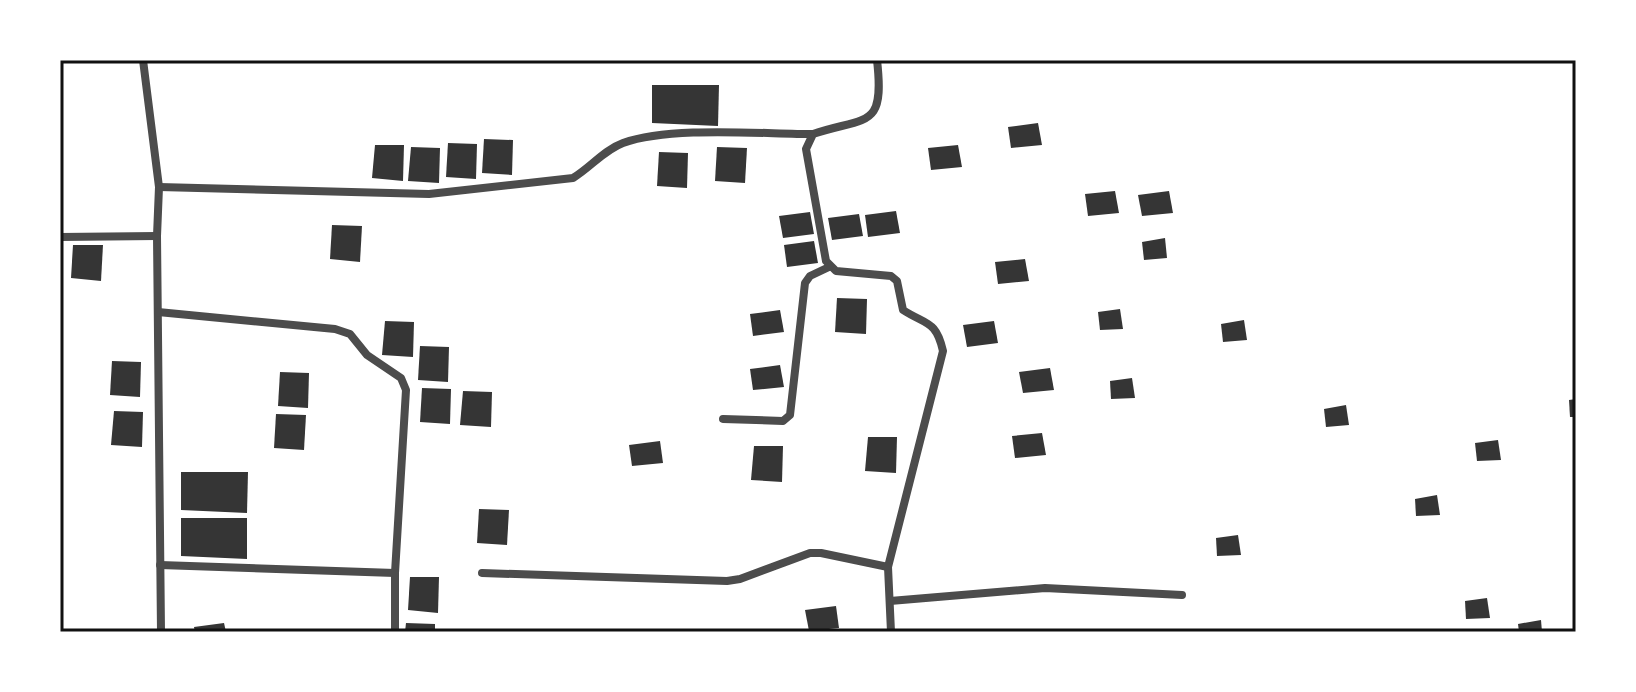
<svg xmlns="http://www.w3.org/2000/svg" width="1636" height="692" font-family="Overpass,sans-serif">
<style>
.building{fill:#353535}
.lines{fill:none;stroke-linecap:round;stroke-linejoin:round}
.minor{stroke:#4c4c4c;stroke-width:8}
.neatline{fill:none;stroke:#111;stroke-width:3}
</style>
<rect width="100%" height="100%" fill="#fff"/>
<g class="building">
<path d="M652,85h67l-1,41 -66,-3z"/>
<path d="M1038,123l4,22 -31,3 -3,-21z"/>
<path d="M484,139l29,1 -1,35 -30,-2z"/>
<path d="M448,143l29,1 -1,35 -30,-2z"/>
<path d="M375,145h29l-1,36 -31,-3z"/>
<path d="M958,145l4,22 -31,3 -3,-22z"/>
<path d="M411,147l29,1 -1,35 -31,-2z"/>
<path d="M717,147l30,1 -2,35 -30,-2z"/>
<path d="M659,152l29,1 -1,35 -30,-2z"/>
<path d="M1115,191l4,22 -31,3 -3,-22z"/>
<path d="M1169,191l4,22 -31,3 -4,-21z"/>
<path d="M896,211l4,22 -32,4 -3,-22z"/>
<path d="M810,212l4,22 -31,4 -4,-22z"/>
<path d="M859,214l4,22 -31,4 -4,-22z"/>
<path d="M332,225l30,1 -2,36 -30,-3z"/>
<path d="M1165,238l2,20 -23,2 -2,-18z"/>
<path d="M814,241l4,22 -31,4 -3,-22z"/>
<path d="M73,245h30l-2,36 -30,-3z"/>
<path d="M1025,259l4,22 -31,3 -3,-22z"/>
<path d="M837,298l30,1 -1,35 -31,-2z"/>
<path d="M1120,309l3,20 -23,1 -2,-18z"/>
<path d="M780,310l4,22 -31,4 -3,-22z"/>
<path d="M1244,320l3,20 -24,2 -2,-18z"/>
<path d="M385,321l29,1 -1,35 -31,-2z"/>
<path d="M994,321l4,22 -31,4 -4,-22z"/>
<path d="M420,346l29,1 -1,35 -30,-2z"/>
<path d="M112,361l29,1 -1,35 -30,-2z"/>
<path d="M780,365l4,22 -31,3 -3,-21z"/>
<path d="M1050,368l4,22 -31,3 -4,-21z"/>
<path d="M280,372l29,1 -1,35 -30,-2z"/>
<path d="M1132,378l3,20 -24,1 -1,-18z"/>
<path d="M422,388l29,1 -1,35 -30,-2z"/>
<path d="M463,391l29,1 -1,35 -31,-2z"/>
<path d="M1576,399v18h-6l-1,-17z"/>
<path d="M1346,405l3,20 -23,2 -2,-18z"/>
<path d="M114,411l29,1 -1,35 -31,-2z"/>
<path d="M276,414l30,1 -2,35 -30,-2z"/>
<path d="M1042,433l4,22 -31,3 -3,-22z"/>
<path d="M868,437h29l-1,36 -31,-2z"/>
<path d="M1498,440l3,20 -24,1 -2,-18z"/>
<path d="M660,441l3,22 -31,3 -3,-21z"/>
<path d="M754,446h29l-1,36 -31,-2z"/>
<path d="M181,472h67l-1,41 -66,-3z"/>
<path d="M1437,495l3,20 -24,1 -1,-17z"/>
<path d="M479,509l30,1 -2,35 -30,-2z"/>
<path d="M181,518h66v41l-66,-3z"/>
<path d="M1238,535l3,20 -24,1 -1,-18z"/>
<path d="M410,577h29l-1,36 -30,-3z"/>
<path d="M1487,598l3,20 -24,1 -1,-18z"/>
<path d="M836,606l3,22 -30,3 -4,-21z"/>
<path d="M1541,620l1,12h-23l-1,-8z"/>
<path d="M224,623l2,9h-31l-1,-5z"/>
<path d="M406,623l29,1v8h-30z"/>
</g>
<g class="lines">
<g class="minor">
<path d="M143,60l16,127 -2,49 4,396"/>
<path d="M877,60c8,70 -10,56 -64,74l-7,15 20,112 10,10 55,5 6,5 6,29c23,15 33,10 40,41l-55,216 3,65"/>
<path d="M159,187l270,7 144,-16c18,-11 31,-28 50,-35 48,-17 138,-9 190,-9"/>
<path d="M60,237l97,-1"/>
<path d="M158,312l177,17 15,5 17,21 34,23 5,12 -11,183v59"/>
<path d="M723,419l60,2 7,-6 15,-132 5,-7 19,-9"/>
<path d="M160,565l235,8"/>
<path d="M482,573l245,8 13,-2 70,-26h11l67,14"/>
<path d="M890,601l155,-13 137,7"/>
</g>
</g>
<rect width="1636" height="692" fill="none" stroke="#ffffff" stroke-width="124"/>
<rect x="62" y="62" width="1512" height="568" class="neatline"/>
</svg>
